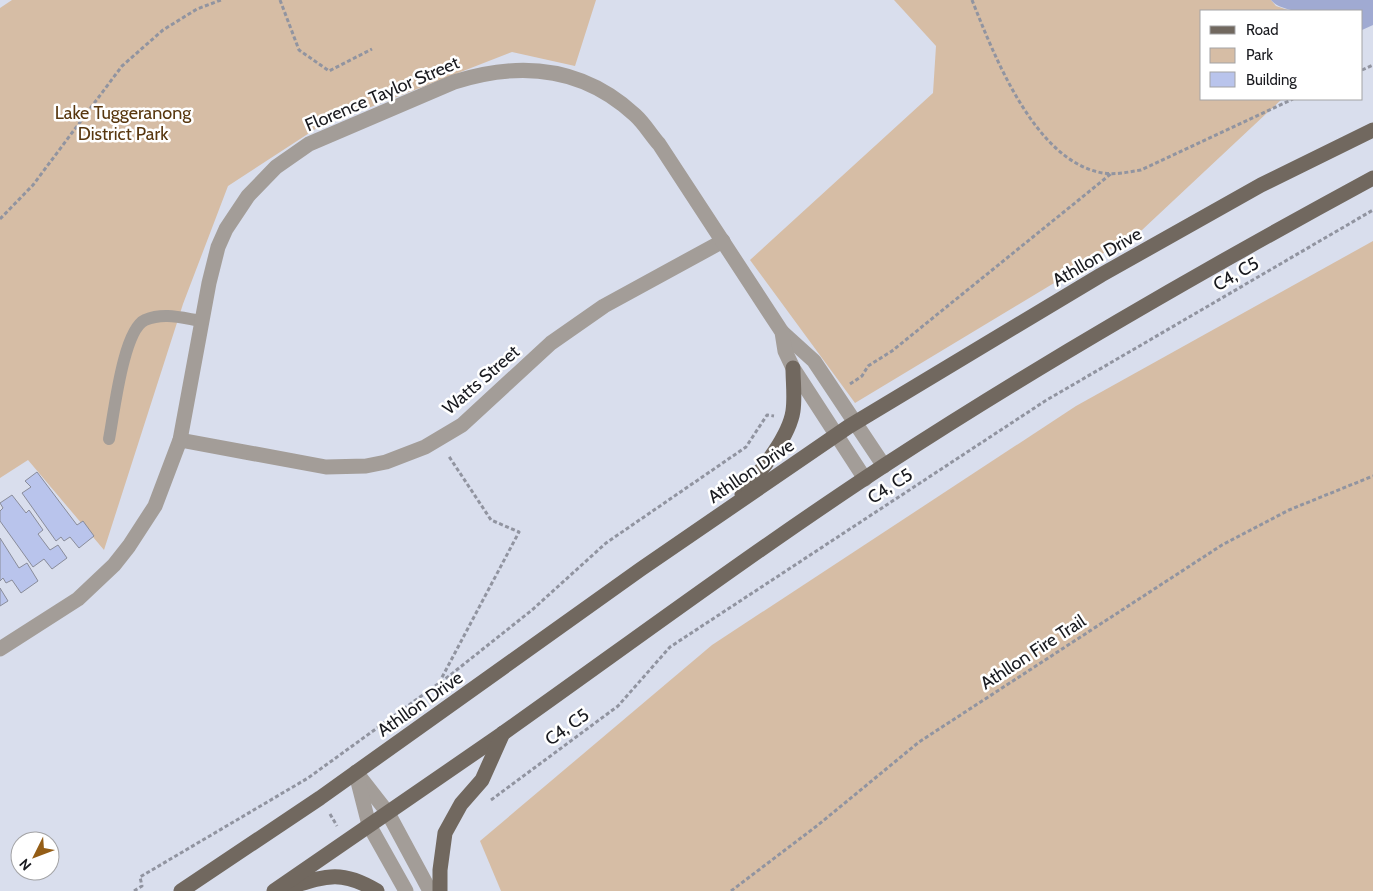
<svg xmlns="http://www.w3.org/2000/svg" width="1373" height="891" font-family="Cabin,sans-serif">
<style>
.green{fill:#d6bda5}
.water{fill:#a0aad2}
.building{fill:#b9c4ec;stroke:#898c9a}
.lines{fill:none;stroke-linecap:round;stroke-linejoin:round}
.path{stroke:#9194a0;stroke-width:3;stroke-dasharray:4 2.5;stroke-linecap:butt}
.service{stroke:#a39d98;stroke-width:12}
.minor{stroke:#a39d98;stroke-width:15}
.tertiary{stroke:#a39d98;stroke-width:15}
.primary{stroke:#71685f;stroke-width:15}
.labels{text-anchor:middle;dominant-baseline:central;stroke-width:5;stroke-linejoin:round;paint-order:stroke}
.street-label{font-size:18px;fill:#191a1f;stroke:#fff}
.park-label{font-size:18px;fill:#58370f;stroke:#fff}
</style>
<rect width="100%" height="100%" fill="#d9deed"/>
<g class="green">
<path d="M12,0h584l-21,66 -63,-14 -195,76 -89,58 -45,118 -79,246 -76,-90 -28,18v-470z"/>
<path d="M894,0h377l5,6 15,5h-89v88h80l-140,131 -287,173 -105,-143 183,-167 3,-47z"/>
<path d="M1373,241v650h-872l-21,-50 232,-196 364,-239z"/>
</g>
<path class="water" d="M1271,0h102v25l-11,5v-19c-23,0 -76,7 -91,-11z"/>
<g class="building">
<path d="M37,472l40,53 6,-4 11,15 -15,12 -9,-11 -6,4 -3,-4 -5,4 -34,-48 9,-6 -6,-6z"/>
<path d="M12,495l14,18 3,-3 14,20 -5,4 12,16 8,-5 9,13 -15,11 -8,-10 -11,8 -33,-46v-10l3,-3 -3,-5z"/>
<path d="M0,538l19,30 8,-5 11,18 -17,12 -9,-13 -6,3 -3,-5 -3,3z"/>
<path d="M0,588l8,13 -8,5z"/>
</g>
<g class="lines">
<g class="path">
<path d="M280,0l19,50 30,21 43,-22"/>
<path d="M972,0c22,55 63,162 131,173 13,2 25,-1 38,-3l152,-71"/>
<path d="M1362,70l11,-5"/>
<path d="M0,219l33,-34 89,-119 41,-36 34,-21 24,-9"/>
<path d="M850,384l12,-8 6,-10 24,-15 220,-178"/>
<path d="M439,683l80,-151 -28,-12 -43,-65"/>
<path d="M491,800l127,-94 52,-59 375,-246 328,-191"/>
<path d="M330,814l7,12"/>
<path d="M134,891l8,-5 -2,-9 168,-99 141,-102 83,-66 74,-67 140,-96 21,-32 7,1"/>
<path d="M731,891l87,-66 101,-83 303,-197 67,-35 84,-34"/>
</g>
<path class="service" d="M109,439c5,-25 14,-109 36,-119 19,-8 37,-2 57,1"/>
<g class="minor">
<path d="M782,332l32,29 70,105"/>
<path d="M180,440l146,27 40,-1 20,-4 39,-15 37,-22 89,-82 53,-37 119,-65"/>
<path d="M0,649l78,-50 36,-34 15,-19 26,-40 25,-66 29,-157 9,-36 8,-18 22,-33 28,-29 33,-23 145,-62c66,-21 128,-16 181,33 9,8 16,20 24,29l123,188 3,19 8,17 72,111"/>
</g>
<g class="tertiary">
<path d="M356,772l32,41 42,78"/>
<path d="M357,778l12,47 37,66"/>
</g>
<g class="primary">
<path d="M742,494c17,-21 47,-56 51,-83 2,-14 0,-29 0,-43"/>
<path d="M287,888c38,-12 54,-19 90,3"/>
<path d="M181,891l139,-93 321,-229 207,-142 253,-152 160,-90 112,-55"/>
<path d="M274,891c76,-52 152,-104 228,-157 127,-90 252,-183 383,-269 158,-103 322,-197 488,-287"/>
<path d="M440,891v-21l5,-37 16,-29 21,-24 21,-47"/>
</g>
</g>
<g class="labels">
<g class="street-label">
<text transform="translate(382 94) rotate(-23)">Florence Taylor Street</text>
<text transform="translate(1097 257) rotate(-30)">Athllon Drive</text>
<text transform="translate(1236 274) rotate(-30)">C4, C5</text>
<text transform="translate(481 380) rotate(-41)">Watts Street</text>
<text transform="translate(751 471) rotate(-34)">Athllon Drive</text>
<text transform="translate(890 486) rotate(-33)">C4, C5</text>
<text transform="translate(1033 652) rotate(-33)">Athllon Fire Trail</text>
<text transform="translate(420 704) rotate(-35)">Athllon Drive</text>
<text transform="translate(567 727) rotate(-36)">C4, C5</text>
</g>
<g class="park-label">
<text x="123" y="113">Lake Tuggeranong<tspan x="123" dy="21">District Park</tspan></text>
</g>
</g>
<rect x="1200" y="10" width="162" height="90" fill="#ffffff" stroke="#a3a3a5"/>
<rect x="1210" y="26" width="25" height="8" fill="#71685f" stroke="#a3a3a5"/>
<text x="1246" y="35" font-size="15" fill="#191a1f">Road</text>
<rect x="1210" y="48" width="25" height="15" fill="#d6bda5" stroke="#a3a3a5"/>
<text x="1246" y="60" font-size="15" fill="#191a1f">Park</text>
<rect x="1210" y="72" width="25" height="15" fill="#b9c4ec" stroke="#a3a3a5"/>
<text x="1246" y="85" font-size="15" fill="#191a1f">Building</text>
<g transform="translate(35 856) rotate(228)"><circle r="24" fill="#ffffff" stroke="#a3a3a5"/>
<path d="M0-4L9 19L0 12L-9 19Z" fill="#945d16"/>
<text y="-8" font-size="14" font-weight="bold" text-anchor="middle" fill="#191a1f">N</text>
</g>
</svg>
